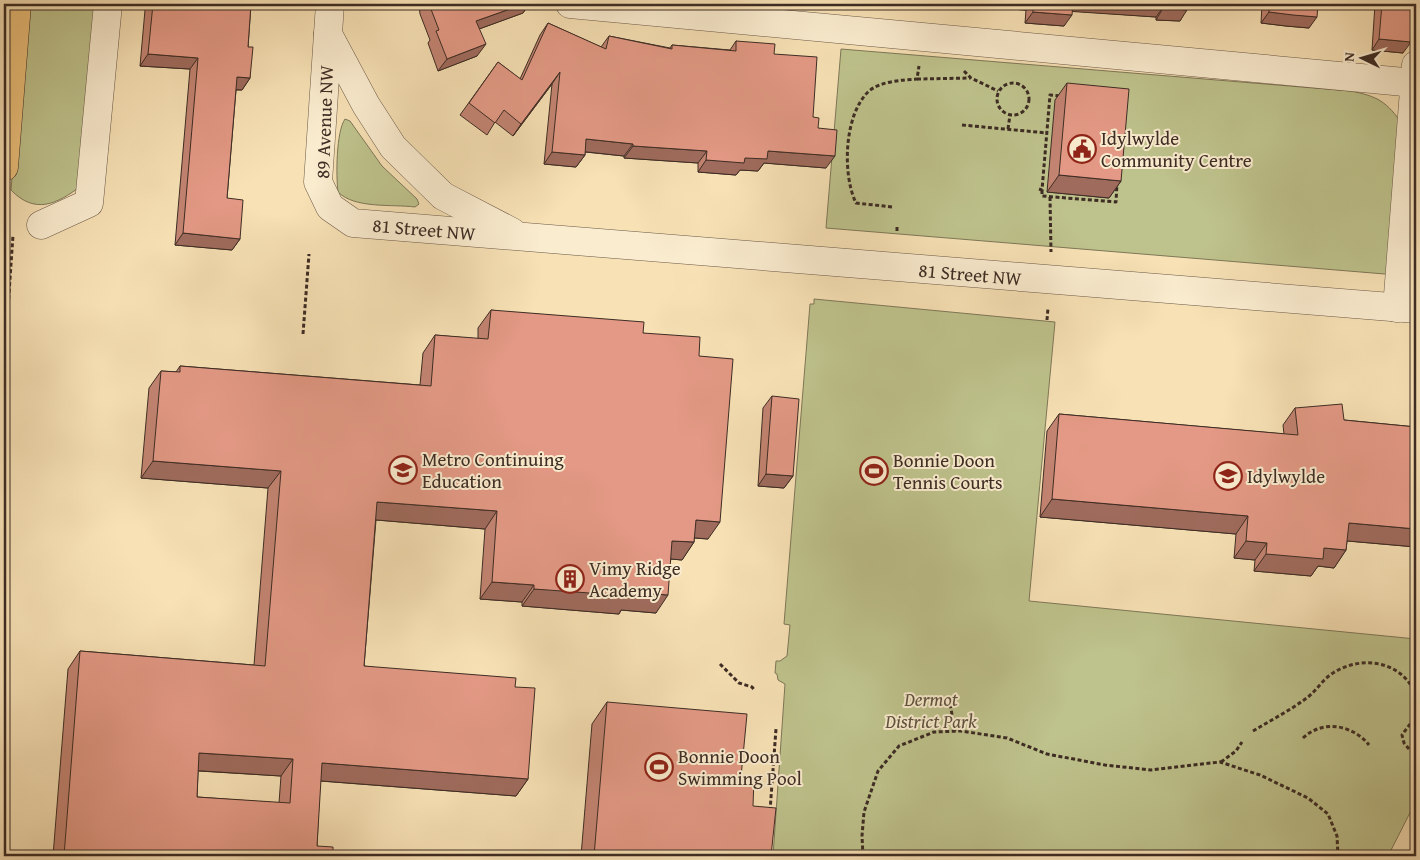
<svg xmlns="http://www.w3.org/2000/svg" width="1420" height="860" font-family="'Gentium Book Plus',serif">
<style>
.green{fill:#bec28c;stroke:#7e7758}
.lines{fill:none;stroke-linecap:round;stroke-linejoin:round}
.minor-casing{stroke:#6c5948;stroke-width:29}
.major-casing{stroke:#3d2c24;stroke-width:29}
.path{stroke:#3d2c24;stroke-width:3;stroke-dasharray:4 2.5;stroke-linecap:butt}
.minor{stroke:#faeccf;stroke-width:28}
.major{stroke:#ecc07a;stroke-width:28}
.wall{fill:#c38472;stroke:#3d2c24;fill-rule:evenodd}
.shaded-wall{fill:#9f6b5d;stroke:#3d2c24}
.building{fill:#e39985;stroke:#3d2c24;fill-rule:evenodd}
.labels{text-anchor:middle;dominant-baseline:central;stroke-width:4;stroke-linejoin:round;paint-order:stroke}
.street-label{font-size:19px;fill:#3d2c24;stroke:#faeccf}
.poi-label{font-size:19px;fill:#3d2c24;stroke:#faeccf;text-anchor:start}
.park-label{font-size:19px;font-style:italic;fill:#5d523e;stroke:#faeccf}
</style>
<rect width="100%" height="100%" fill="#f7e1b5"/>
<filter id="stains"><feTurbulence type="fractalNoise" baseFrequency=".004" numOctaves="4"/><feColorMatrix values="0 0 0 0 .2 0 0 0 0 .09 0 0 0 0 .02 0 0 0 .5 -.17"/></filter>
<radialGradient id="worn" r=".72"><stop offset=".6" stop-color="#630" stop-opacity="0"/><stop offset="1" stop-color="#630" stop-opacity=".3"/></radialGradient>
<g class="green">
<path d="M26,4h71l-16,182c-24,18 -46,29 -70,4z"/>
<path d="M841,49l509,42c28,5 37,11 53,34l-6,150 -571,-47z"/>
<path d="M345,119l5,2 32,45 35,33 2,5 -4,3c-23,-3 -60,2 -77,-15 -2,-16 -2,-60 7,-73z"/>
<path d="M814,299l241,23 -26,279 387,38v162l-28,55h-615l12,-172 -7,-4 -1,-6 -2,-1 1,-12h4l7,-5 3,-31 -6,-1 26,-320h4z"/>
</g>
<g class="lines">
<defs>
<g id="minor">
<path d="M330,4l-12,178 12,25 23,16 1063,86"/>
<path d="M570,4l845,79"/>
<path d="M328,34l38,71 27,42 50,49 69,36"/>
<path d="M41,225l48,-22 19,-199"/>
<path d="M1397,308l19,-243"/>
</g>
<path id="major" d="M4,167l13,-163"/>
</defs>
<use href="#minor" class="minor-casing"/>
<use href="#major" class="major-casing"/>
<g class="path">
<path d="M964,71l7,7 27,13"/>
<path d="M917,79l53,-1"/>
<circle cx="1013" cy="99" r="16"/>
<path d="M962,125l85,8"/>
<path d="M1008,129l2,-14"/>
<path d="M1039,189l3,1 8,-95 11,1"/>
<path d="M1042,190v6l74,6 1,-19"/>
<path d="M1050,197l1,55"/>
<path d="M892,207l-36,-4c-14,-29 -12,-89 13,-112 12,-10 34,-11 48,-12l2,-13"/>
<path d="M897,227v5"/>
<path d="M4,307l4,1 5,-73"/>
<path d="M1047,320l1,-12"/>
<path d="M303,334l6,-80"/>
<path d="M720,664l19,19 13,4 3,4"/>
<path d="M949,698l6,33"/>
<path d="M1253,731c18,-11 38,-21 55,-34 9,-7 15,-18 25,-24 28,-18 69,-13 83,22"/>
<path d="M1303,738c20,-19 50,-13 66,7"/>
<path d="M1409,749l-5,-6 -2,-8 14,-19"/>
<path d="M1221,762l15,-11 6,-9"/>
<path d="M770,811l6,-82"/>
<path d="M863,856l-1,-20 2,-24 14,-41 21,-25 35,-14 27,-1 46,7 40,16 58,11 46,5 69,-8 40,13 48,23 20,16 9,22 1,20"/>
</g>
<use href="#minor" class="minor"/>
<use href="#major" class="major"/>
</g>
<g class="wall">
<path d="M150,4h101l-3,43 2,31 -8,12h-6l-9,108 13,41 -8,11 -57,-5 15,-176 -50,-3 5,-56z"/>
<path d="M419,4h110l-6,9 -44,16 -2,27 -39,15 -10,-28 2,-3 -10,-26z"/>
<path d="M931,4h257l-8,17 -24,-1v-3l-84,-6 -8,15 -39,-3 1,-13z"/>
<path d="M1262,4h56l-9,24 -23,-2 -25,-3z"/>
<path d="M1375,4h39l-11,49 -31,-3z"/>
<path d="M548,23l53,24 8,-11 61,12 2,-3 58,5 6,-9 38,13 39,63 5,11 8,40 -62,-5 -6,8 -18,-1 -4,5 -38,-3v-9l-74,-5v-2l-39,-4v3l-9,12 -32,-3 8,-80 -39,52 -18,-14 -8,13 -27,-20 38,-53 22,17 20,-44z"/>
<path d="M1067,83l54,98 -12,17 -62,-6 8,-92z"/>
<path d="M491,310l152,23 56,23 9,183 -14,-1v4l-12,18 -11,-1 -15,54 -35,-3 -2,4 -97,-8v-4l-42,-3 5,-70 -109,-9 -12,146 151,21 13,92 -12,17 -196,-15 -3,65 16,10h-280l15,-187 12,-18 174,14 14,-177 -127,-10 8,-90 12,-17 15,1 4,-6 240,19 3,-32 12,-18 43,4v-11zM198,771l83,5 -2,27 -82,-6z"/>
<path d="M772,396l21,80 -9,12 -26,-2 5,-78z"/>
<path d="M1295,408l49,12 72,7v120l-69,-6 -1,9 -12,18 -16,-2 -7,10 -57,-5 1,-11 -21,-2 2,-24 -196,-17 7,-86 12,-17 225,20 -1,-9z"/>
<path d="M607,702l134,75 30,79h-190l11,-132z"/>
</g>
<g class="shaded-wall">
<path d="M524,4h5l-6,9 -55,20 8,-12z"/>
<path d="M931,4h100l-5,6z"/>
<path d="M1070,4h63l31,2 -8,11 -91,-6z"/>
<path d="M1163,8l24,2 -7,11 -24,-1z"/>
<path d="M1033,12l39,3 -8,11 -39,-3z"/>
<path d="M1269,12l48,5 -8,11 -23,-2 -25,-3z"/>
<path d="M1379,39l32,3 -8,11 -31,-3z"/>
<path d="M486,44l-9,12 -39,15 9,-12z"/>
<path d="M148,54l50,4 -8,11 -50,-3z"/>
<path d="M560,72l-8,12 -39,52 8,-12z"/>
<path d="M237,77l13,1 -8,12 -13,-1z"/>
<path d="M586,139l47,5 -9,12 -46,-5z"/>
<path d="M633,146l74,5 -9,12 -74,-5z"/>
<path d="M768,151l67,5 -9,12 -62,-5 -6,8 -18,-1 -4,5 -38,-3 8,-12 39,-2z"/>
<path d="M552,152l33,3 -9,12 -32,-3z"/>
<path d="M1059,175l62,6 -12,17 -62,-6z"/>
<path d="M183,233l57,6 -8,11 -57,-5z"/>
<path d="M153,461l128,10 -13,17 -127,-10z"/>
<path d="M766,474l27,2 -9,12 -26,-2z"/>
<path d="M1052,499l196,17 -12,18 -196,-17z"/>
<path d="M377,502l120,9 -12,18 -120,-10z"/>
<path d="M696,520l24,2 -12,17 -24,-2z"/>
<path d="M1349,523l67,6v18l-79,-7z"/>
<path d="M672,541l22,1 -12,18 -22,-2z"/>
<path d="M1246,541l21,2 -12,17 -21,-2z"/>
<path d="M1324,548l22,2 -12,18 -16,-2 -7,10 -57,-5 12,-17z"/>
<path d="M492,582l42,3 -12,17 -42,-3z"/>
<path d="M534,589l97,3 37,3 -12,18 -35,-3 -2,4 -97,-8z"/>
<path d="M199,753l94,6 -12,17 -94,-6z"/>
<path d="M322,763l206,16 -12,17 -207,-16z"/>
</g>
<g class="building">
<path d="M153,4h98l-3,43h5l-3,31 -13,-1 -10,121 16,2 -3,39 -57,-6 15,-175 -50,-4z"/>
<path d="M429,4h95l-48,17 10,23 -39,15 -11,-28 3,-1z"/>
<path d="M1033,4h40l-1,11 -39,-3z"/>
<path d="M1133,4h55l-1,6 -24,-2 1,-2z"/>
<path d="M1269,4h49l-1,13 -24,-2 -24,-3z"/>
<path d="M1382,4h32l-3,38 -32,-3z"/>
<path d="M548,23l58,26 3,-13 63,13v-4l64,6v-10l39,3 -1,10 43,3 -4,60 6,1 -1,10 19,2 -2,26 -67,-5 -1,8 -22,-1 -1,5 -38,-3 1,-9 -74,-5v-2l-47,-5 -1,16 -33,-3 8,-80 -39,52 -17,-14 -9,13 -26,-20 29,-41 24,18z"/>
<path d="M1067,83l62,6 -8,92 -62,-6z"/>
<path d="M491,310l153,12 -1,11 57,4 -1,19 34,3 -13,163 -24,-2 -2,22 -22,-1 -4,54 -37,-3v4l-97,-7v-4l-42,-3 5,-71 -120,-9 -13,164 152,12 -1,9 20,1 -7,91 -206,-16 -5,83 16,1v9h-269l16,-205 185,15 16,-195 -128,-10 8,-90 19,1v-6l251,20 4,-51 53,4zM199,753l94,6 -3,44 -93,-6z"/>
<path d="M772,396l27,3 -6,77 -27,-2z"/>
<path d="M1342,404l2,16 72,7v102l-67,-6 -3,27 -22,-2 -1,11 -57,-5 1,-11 -21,-2 2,-25 -196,-17 7,-85 239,21 -3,-27z"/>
<path d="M607,702l140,12 -6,63 13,1 -1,28 23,2 -5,48h-177z"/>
</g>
<defs>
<symbol id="civic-ring" viewBox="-11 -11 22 22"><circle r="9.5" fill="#faeccf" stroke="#8f2418" stroke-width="1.5"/><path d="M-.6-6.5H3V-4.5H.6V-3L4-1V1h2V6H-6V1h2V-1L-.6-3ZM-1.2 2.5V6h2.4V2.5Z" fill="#8f2418"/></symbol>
<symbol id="school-ring" viewBox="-11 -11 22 22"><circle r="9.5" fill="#faeccf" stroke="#8f2418" stroke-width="1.5"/><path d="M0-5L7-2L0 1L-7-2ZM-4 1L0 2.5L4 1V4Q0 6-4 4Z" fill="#8f2418"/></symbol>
<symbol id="stadium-ring" viewBox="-11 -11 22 22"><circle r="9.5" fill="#faeccf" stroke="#8f2418" stroke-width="1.5"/><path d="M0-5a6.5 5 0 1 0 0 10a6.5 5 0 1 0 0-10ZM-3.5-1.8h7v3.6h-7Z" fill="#8f2418"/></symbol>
<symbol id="building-ring" viewBox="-11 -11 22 22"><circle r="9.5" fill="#faeccf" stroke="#8f2418" stroke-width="1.5"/><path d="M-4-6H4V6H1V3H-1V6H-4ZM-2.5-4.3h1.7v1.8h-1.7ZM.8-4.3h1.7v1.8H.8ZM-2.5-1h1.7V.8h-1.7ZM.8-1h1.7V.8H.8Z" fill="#8f2418"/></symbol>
</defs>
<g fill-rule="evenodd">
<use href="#civic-ring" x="1066" y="133" width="32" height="32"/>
<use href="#school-ring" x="387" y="454" width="32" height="32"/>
<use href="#stadium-ring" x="858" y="455" width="32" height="32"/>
<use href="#school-ring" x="1212" y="460" width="32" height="32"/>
<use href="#building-ring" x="554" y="563" width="32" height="32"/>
<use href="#stadium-ring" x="643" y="751" width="32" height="32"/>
</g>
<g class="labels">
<g class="street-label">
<text transform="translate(324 122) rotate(-88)">89 Avenue NW</text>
<text transform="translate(424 229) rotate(5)">81 Street NW</text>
<text transform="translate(970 274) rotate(5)">81 Street NW</text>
</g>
<g class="poi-label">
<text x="1101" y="138">Idylwylde<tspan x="1101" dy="22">Community Centre</tspan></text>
<text x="422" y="459">Metro Continuing<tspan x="422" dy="22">Education</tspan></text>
<text x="893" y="460">Bonnie Doon<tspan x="893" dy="22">Tennis Courts</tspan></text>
<text x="1247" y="476">Idylwylde</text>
<text x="589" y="568">Vimy Ridge<tspan x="589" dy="22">Academy</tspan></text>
<text x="678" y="756">Bonnie Doon<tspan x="678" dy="22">Swimming Pool</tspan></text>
</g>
<g class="park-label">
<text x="931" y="699">Dermot<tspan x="931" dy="22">District Park</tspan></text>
</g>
</g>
<rect width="1420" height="860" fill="none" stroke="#f7e1b5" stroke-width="20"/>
<rect x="5" y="5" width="1410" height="850" fill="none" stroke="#3d2c24" stroke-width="2.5"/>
<rect x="10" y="10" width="1400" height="840" fill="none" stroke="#3d2c24"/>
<g transform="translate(1362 58) rotate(275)" stroke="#faeccf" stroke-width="4" paint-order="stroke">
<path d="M0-4L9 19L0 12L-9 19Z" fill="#3d2c24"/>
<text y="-8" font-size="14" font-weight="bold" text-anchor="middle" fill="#3d2c24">N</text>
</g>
<rect width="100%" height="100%" filter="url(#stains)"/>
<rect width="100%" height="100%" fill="url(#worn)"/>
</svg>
